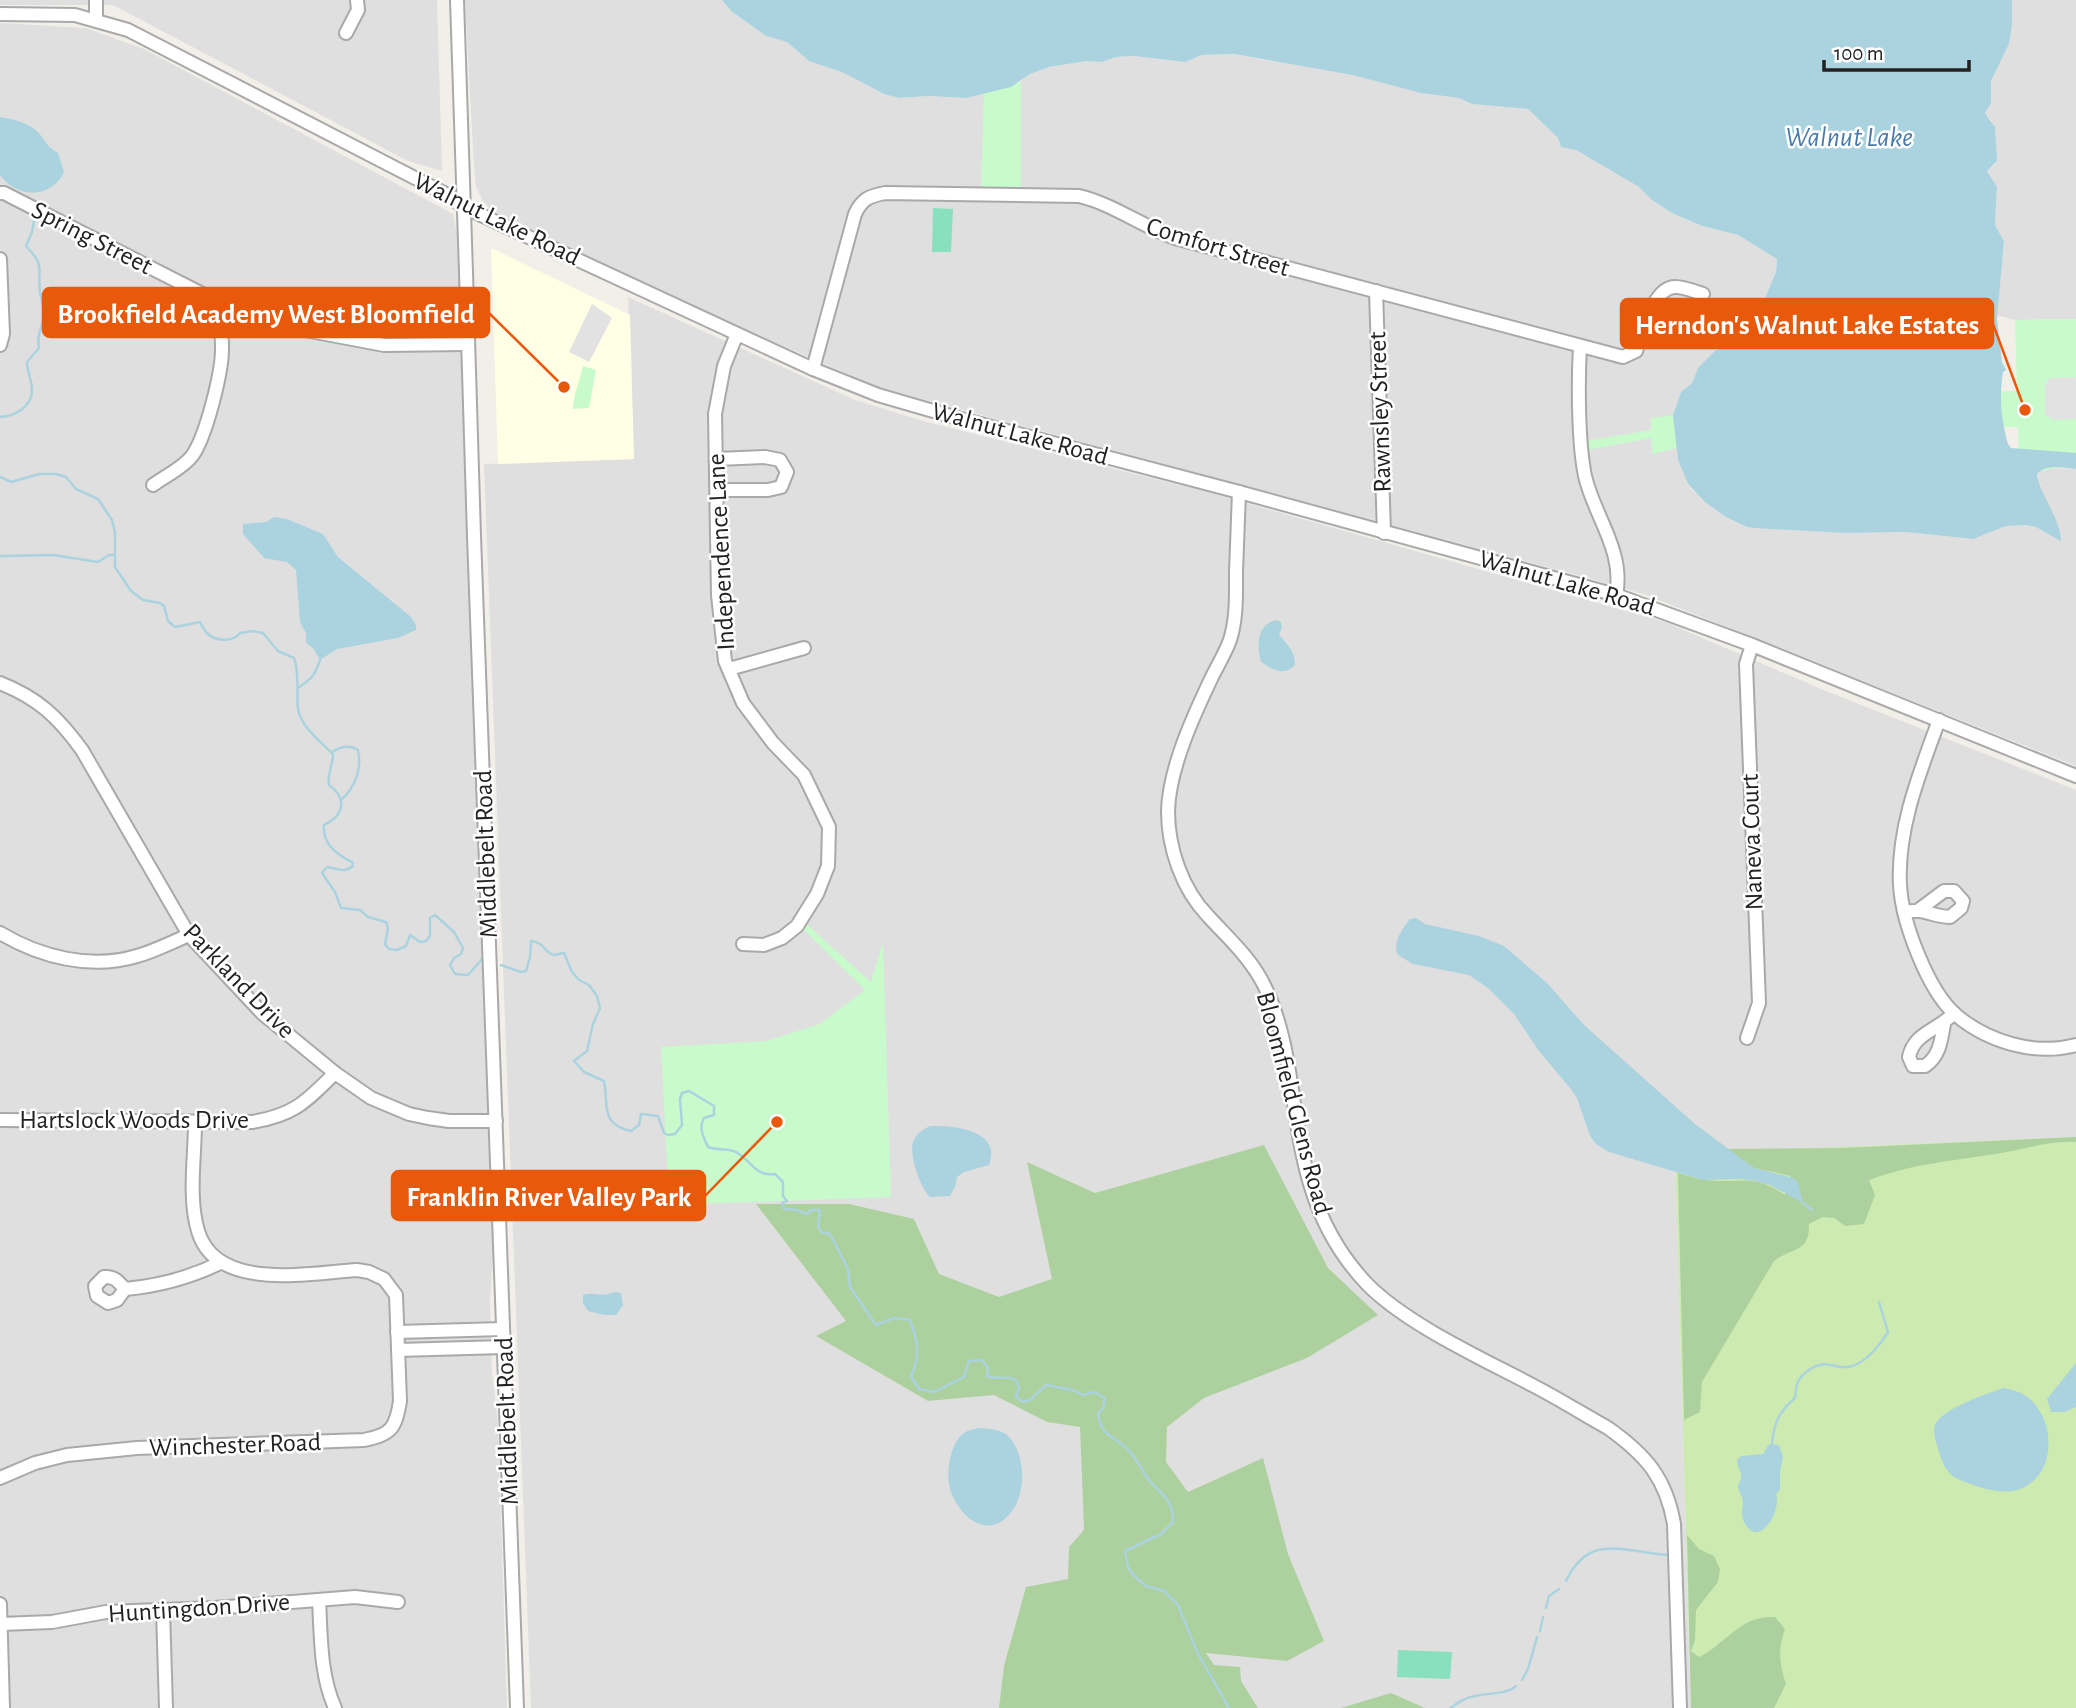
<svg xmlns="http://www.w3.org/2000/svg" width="2076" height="1708" font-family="'Alegreya Sans',sans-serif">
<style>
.residential{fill:#e0dfdf}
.education{fill:#ffffe5}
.grass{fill:#cdebb0}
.forest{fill:#add19e}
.park{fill:#c8facc}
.pitch{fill:#88e0be}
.parking{fill:#e2e2e2}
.water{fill:#aad3df}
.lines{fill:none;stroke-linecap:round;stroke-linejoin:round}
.stream{stroke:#aad3df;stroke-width:2.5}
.minor-casing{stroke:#a9a9a9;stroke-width:16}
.minor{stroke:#fff;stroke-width:12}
.labels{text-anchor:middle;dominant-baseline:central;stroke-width:5;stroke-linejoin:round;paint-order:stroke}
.street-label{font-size:26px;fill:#222;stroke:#fff}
.water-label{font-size:28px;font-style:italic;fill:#4a7aab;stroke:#fff}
.leader{fill:none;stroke:#e8590c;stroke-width:2.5}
.callout-dot{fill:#e8590c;stroke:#fff;stroke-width:2.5}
.callout{fill:#e8590c;stroke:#e8590c;stroke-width:2.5}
.callout-label{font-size:28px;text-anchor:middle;font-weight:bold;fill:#fff}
</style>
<rect width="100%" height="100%" fill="#f2efe9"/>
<g class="residential">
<path d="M0,0h437l5,171 -34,-10 -295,-156h-113z"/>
<path d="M465,0h257l9,11 35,25 21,6 22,19 35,12 40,21 15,4 30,-2 37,2 49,-13 15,-11 19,-7 38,-6 15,1 14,-5 18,-1 51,6 17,-7 30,-1 120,21 65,17 42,6 13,6 56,5 39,38 9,3 63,37 13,13 20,13 30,13 36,9 39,24 -1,13 -19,45 -59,51 -6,15 -11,9 -7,19 4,49 10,24 5,7 54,36 97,6 61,-1 68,7 33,-13 19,-1 11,2 24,14 -1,-13 -15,-31 -7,-23 4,-4 7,-2 28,1v297l-430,-171 -54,-16 -714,-192 -187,-81 -200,-96 -8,-9 -7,-14 -2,-20z"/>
<path d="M2012,0h64v319l-61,1 -18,-5 7,-74 -9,-16 2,-35 -10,-19 9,-8 -4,-42 -7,-8 6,-16v-16l18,-37 3,-19z"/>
<path d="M0,23l86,5 58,21 309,165 4,19 14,322 22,643v55l-3,47 2,72 6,50 9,286h-507z"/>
<path d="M628,297l227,103 72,22 284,71 454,129 161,69 250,99v347l-401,18 16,553h-1160l-47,-1244 150,-5z"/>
</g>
<path class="education" d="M491,248l139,67 4,144 -136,5z"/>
<path class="grass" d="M2076,1137v571h-385l-16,-554z"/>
<g class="forest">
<path d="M2076,1137v5c-25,-2 -50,7 -75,11 -47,8 -86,10 -132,27l6,15 -11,29 -19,2 -11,-8 -11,-1 -14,7c1,29 -17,23 -35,37l-72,121 -2,30 -16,8 -6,-247c13,4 25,7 39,8 32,1 38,-6 68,14l6,-19 -37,-8 -27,-19 115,-1z"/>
<path d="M1264,1145l64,123 50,47 -71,43 -103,40 -37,29 -1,35 22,30 75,-34 25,96 36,87 -37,20 -81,-8 8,12 26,2 1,14 17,27h-259l5,-42 22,-79 42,-8 1,-32 15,-17 -4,-103 -33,-5 -53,-27 -66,6 -112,-65 30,-15 -90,-117h93l65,15 25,55 60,23 53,-18 -25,-117 68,31z"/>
<path d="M1687,1535l12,14 15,7 6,13 -2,13 -22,28 -1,30 -4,11 8,6c28,-14 41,-42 76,-40l10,12c-7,20 -6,34 1,55l-12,24h-83z"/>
<path d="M1391,1693l34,15h-84z"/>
</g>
<g class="park">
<path d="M1021,81v106h-40l3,-94 27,-6z"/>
<path d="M2076,319v144l-57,13 -1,-49 -44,1 -1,-36 44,-1 -2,-71z"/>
<path d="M583,366l13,4 -7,38 -16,1c0,-14 7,-28 10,-43z"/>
<path d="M1673,415l4,33 -25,6 -1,-16 -64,12 -1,-9 65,-11v-12z"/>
<path d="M805,923l66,59 12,-40 8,255 -222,8 -8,-158 106,-6 53,-17 45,-34 -64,-63z"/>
</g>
<g class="pitch">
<path d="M933,208l20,1 -2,43h-19z"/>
<path d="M1398,1650l54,2 -2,27 -53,-2z"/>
</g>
<g class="parking">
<path d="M592,304l20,14 -23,44 -20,-10z"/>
<path d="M2076,377v42l-21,1 -10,-5v-31l5,-6z"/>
</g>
<g class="water">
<path d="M722,0h1290v25l-3,19 -18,37v22l-6,10 10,14 2,34 -10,10 10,16 -2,38 9,16 -7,78 5,43 4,8 -3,2c-4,26 -2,47 5,72l3,4 65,5v16c-13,-1 -30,-5 -39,5 4,23 22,42 24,65l-1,2 -24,-14 -11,-2 -19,1 -33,13 -68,-7 -61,1 -89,-5 -8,-1 -21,-10 -21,-15 -17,-18 -10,-24 -5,-45 8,-23 11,-9 6,-15 17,-17 35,-26 7,-8 19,-45 1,-13 -39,-24 -36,-9 -30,-13 -20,-13 -13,-13 -63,-37 -15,-3 -3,-9 -30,-29 -56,-5 -13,-6 -38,-5 -69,-18 -118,-21 -32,1 -17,7 -51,-6 -18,1 -14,5 -15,-1 -38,6 -19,7 -19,13 -45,11 -37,-2 -30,2 -15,-4 -40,-21 -35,-12 -22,-19 -21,-6 -35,-25z"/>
<path d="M0,117c14,2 34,7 42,20 6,8 7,11 16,16l6,19c-13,28 -48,26 -64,3z"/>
<path d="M274,517l13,2 36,15 15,23 73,60 5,8v5l-18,8 -61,11 -17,11 -7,-12 -7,-5v-10l-6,-11 -4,-52 -9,-8 -23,-4 -21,-24v-10l23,-2z"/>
<path d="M1277,620l4,2 1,5 -3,8c9,10 16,16 16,30 -11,12 -23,4 -34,-3 -5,-16 -4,-39 16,-42z"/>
<path d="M1416,918l9,6 54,12 25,10 43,37 37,42 111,99 59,44 40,10 4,5 5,20 -33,-18 -14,-4 -15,-2 -38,1 -94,-28 -13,-8 -6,-8 -13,-38 -7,-10 -31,-37 -25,-37 -26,-26 -19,-13 -56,-11 -15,-9c-6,-13 4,-25 12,-36z"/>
<path d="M930,1126c23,-1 73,4 59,39l-25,7 -7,5 -2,10 -5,9 -20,1c-10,-9 -21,-42 -17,-55 3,-8 9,-12 17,-16z"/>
<path d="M614,1292l7,1 2,12 -7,10h-12l-16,-4 -5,-8v-8c10,-4 18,3 31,-3z"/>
<path d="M2076,1363v44l-11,5h-14l-4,-13z"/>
<path d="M2004,1388c10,2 21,5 28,13 25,25 23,78 -15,89 -18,5 -40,-3 -57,-10 -13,-5 -17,-15 -21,-28 -2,-8 -7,-19 -4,-27 6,-16 53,-32 69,-37z"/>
<path d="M979,1428c11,1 23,1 30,9 16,17 17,52 5,71 -22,34 -52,13 -63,-16 -6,-16 -2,-48 13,-59 4,-3 11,-4 15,-5z"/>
<path d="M1769,1444l10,1 4,13 -3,13v19l-4,4c6,16 -17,57 -32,28 -4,-8 -1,-13 -1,-21 -1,-6 -5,-9 -5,-15 1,-4 4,-7 3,-10 0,-5 -4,-10 -4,-16l4,-4 22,-2z"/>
</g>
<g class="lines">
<g class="stream">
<path d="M0,417c15,-1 32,-10 32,-27 0,-10 -5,-18 -5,-28l12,-14c-3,-13 4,-21 5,-34 0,-6 -3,-15 -4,-22 -3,-25 6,-25 -14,-46l6,-14 3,-17"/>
<path d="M0,477l11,5 28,-8h17l10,3 10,12 22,10 14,21 3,12v35l16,24 12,9 17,3 4,3 4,15 7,6 25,-5c2,4 4,8 7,11 9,9 26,9 33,0l13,-2 10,2 15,18 16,7c6,16 2,34 4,51 3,18 23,33 35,45 0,12 -6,19 -4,31 18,13 16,30 -5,40 -2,19 13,30 28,37l1,4c-9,8 -16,2 -26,1l-5,6 13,19 6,16 19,2 8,7 18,5 2,6 -3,16 4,5 8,1 9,-4 4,-11 10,7 6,-1 4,-5v-18l5,-3 19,17 9,16 -2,6 -7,4 -4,7 5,9 13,1 15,-17"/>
<path d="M0,556l53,-1 45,7 11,-7h6"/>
<path d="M298,688c14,-10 16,-11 22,-28"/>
<path d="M332,752c8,-5 17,-8 26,-2 4,18 -2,36 -16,49"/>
<path d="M501,965l20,7 5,-1 4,-14 1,-16c13,1 15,13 23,14 3,0 7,-2 10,-2l8,19 7,8 10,5 8,11 3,12 -7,16 -6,27 -13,10 10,11 20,9c5,23 -5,43 27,50l8,-6 2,-11 17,2 6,17 4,2 7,-1 7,-9 -2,-26 2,-6 7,-2 25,15v9l-10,3c-6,10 0,20 4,29 11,4 20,1 28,5 15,8 19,25 39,22l8,8v14l4,5 -5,2 2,6 12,1 11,4 4,-4h9l-2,16 3,6 9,2 18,35 2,18 26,38 18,-7 16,2c7,19 11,37 1,56l8,13 15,3 30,-15 5,-16 13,-1 6,8 -1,8c11,4 19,-1 29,4l3,8 -3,8 6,6 8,-2 16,-15 27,5 10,5 11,-3 11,6 -2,11 -5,4c3,26 19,23 33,40 6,7 10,16 15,23 13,19 27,19 27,46l-12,12 -36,17 3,16 5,8 13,11 18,5 14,14 19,47 32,56"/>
<path d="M1803,1203l9,7"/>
<path d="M1772,1444c2,-22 7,-32 23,-46 1,-11 1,-17 10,-25 23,-20 32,2 52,-9 12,-6 24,-20 31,-32l-9,-30"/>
<path d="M1566,1581c23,-49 58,-29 101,-26"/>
<path d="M1546,1608l3,-12 10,-7"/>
<path d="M1540,1631l3,-14"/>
<path d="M1522,1680l6,-11 9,-32"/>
<path d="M1450,1708c5,-3 10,-7 15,-9 16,-8 38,-2 51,-13"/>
</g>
<defs>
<g id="minor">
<path d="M457,0c7,179 11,357 17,536l43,1172"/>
<path d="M0,14l75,1 53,15 314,162 24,16 347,161 65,26 76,22 285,75 377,103 136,50 324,131"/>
<path d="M96,19v-19"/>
<path d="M346,33l12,-23 -1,-10"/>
<path d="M0,193h4l216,110 90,28 74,14 83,-1"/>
<path d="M0,259l3,75 -3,11"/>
<path d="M1376,291l8,242"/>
<path d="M737,334l-13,32 -9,48 3,181 7,66 18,42 30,40 31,32 25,52 -1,39 -11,28 -20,32 -15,12 -18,7 -21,-1"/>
<path d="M1580,346c-2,35 -2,96 5,130 9,40 40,75 31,119"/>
<path d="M813,369l42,-155c7,-15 14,-18 30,-21l194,3c34,8 62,30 96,42l448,119 13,-6c7,-18 17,-64 39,-64 9,0 19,4 28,7"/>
<path d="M717,459l48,-2 15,3 7,12 -6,15 -13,3h-51"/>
<path d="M153,485c12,-9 30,-17 39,-29 14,-19 31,-86 30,-110 0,-14 -3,-28 -2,-43"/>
<path d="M1239,492c-1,27 -2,53 -3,80 0,22 1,46 -6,68 -5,14 -14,28 -20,41 -18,38 -41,89 -42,130 0,37 14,78 40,105 21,23 43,42 57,71 30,63 25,134 46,200 11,36 31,71 57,98 40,40 115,74 166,101 25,13 49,28 74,42 38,27 58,50 66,96l6,184"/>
<path d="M729,669l75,-21"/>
<path d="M0,683c38,15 58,34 82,67l107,185 73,78 73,60 36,25 38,16 19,4 21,3h47"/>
<path d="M1939,720c-19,52 -42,108 -39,165 2,37 28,106 56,130 32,27 79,41 120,30"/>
<path d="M1904,912c21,-4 26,4 46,5l11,-9 2,-7 -9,-10h-10l-24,18"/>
<path d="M0,933c40,24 91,37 137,23 18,-5 35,-14 52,-21"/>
<path d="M1944,1024c-3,16 -4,32 -19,42h-12l-4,-9c5,-25 30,-27 45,-44"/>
<path d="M1747,1038l12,-35 -13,-339 6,-19"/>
<path d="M0,1120l252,2c42,-7 54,-20 83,-49"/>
<path d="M104,1277c10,-1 14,4 21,12l-8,11 -9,3 -11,-7 -2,-10z"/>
<path d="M125,1289c34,-3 64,-11 95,-26"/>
<path d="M397,1332l106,-3"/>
<path d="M398,1350l106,-3"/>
<path d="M0,1478l35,-15 32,-8 70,-7 227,-8c27,-5 32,-12 36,-39l-4,-106 -12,-16 -15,-7 -12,-2c-49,3 -141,22 -159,-39 -10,-34 -3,-74 -3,-108"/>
<path d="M319,1600c2,36 1,75 16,108"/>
<path d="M0,1604l3,104"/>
<path d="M163,1610l3,98"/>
<path d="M1,1624l51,-2 54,-10 109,-4 140,-11 43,5"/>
</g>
</defs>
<use href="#minor" class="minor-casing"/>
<use href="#minor" class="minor"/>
</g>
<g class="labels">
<g class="street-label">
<text transform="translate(497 219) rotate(26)">Walnut Lake Road</text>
<text transform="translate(92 238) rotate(27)">Spring Street</text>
<text transform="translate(1218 247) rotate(17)">Comfort Street</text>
<text transform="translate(1380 412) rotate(-92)">Rawnsley Street</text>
<text transform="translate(1020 434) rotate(15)">Walnut Lake Road</text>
<text transform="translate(721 552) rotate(-93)">Independence Lane</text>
<text transform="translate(1567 583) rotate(16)">Walnut Lake Road</text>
<text transform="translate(1752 842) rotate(-92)">Naneva Court</text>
<text transform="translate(486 854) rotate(-92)">Middlebelt Road</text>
<text transform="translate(239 981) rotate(46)">Parkland Drive</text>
<text transform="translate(1294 1103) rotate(75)">Bloomfield Glens Road</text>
<text x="134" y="1120">Hartslock Woods Drive</text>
<text transform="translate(507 1421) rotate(-92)">Middlebelt Road</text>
<text transform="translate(235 1445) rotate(-2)">Winchester Road</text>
<text transform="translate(199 1608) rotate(-4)">Huntingdon Drive</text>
</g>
<g class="water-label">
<text x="1849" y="138">Walnut Lake</text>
</g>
</g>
<path class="leader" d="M564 387L489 313M2025 410L1993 324M777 1122L705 1196"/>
<g class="callout-dot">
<circle cx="564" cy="387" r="7"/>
<circle cx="2025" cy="410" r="7"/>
<circle cx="777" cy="1122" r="7"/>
</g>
<g class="callout">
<rect x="43" y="288" width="446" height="49" rx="7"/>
<rect x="1621" y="299" width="372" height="49" rx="7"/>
<rect x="392" y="1171" width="313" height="49" rx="7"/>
</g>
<g class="callout-label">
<text x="266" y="323">Brookfield Academy West Bloomfield</text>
<text x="1807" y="334">Herndon's Walnut Lake Estates</text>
<text x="549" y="1206">Franklin River Valley Park</text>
</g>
<path d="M1824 60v10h145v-10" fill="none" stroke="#222222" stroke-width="3.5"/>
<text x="1834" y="60" font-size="21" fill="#222222" stroke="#ffffff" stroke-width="5" paint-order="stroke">100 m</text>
</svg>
